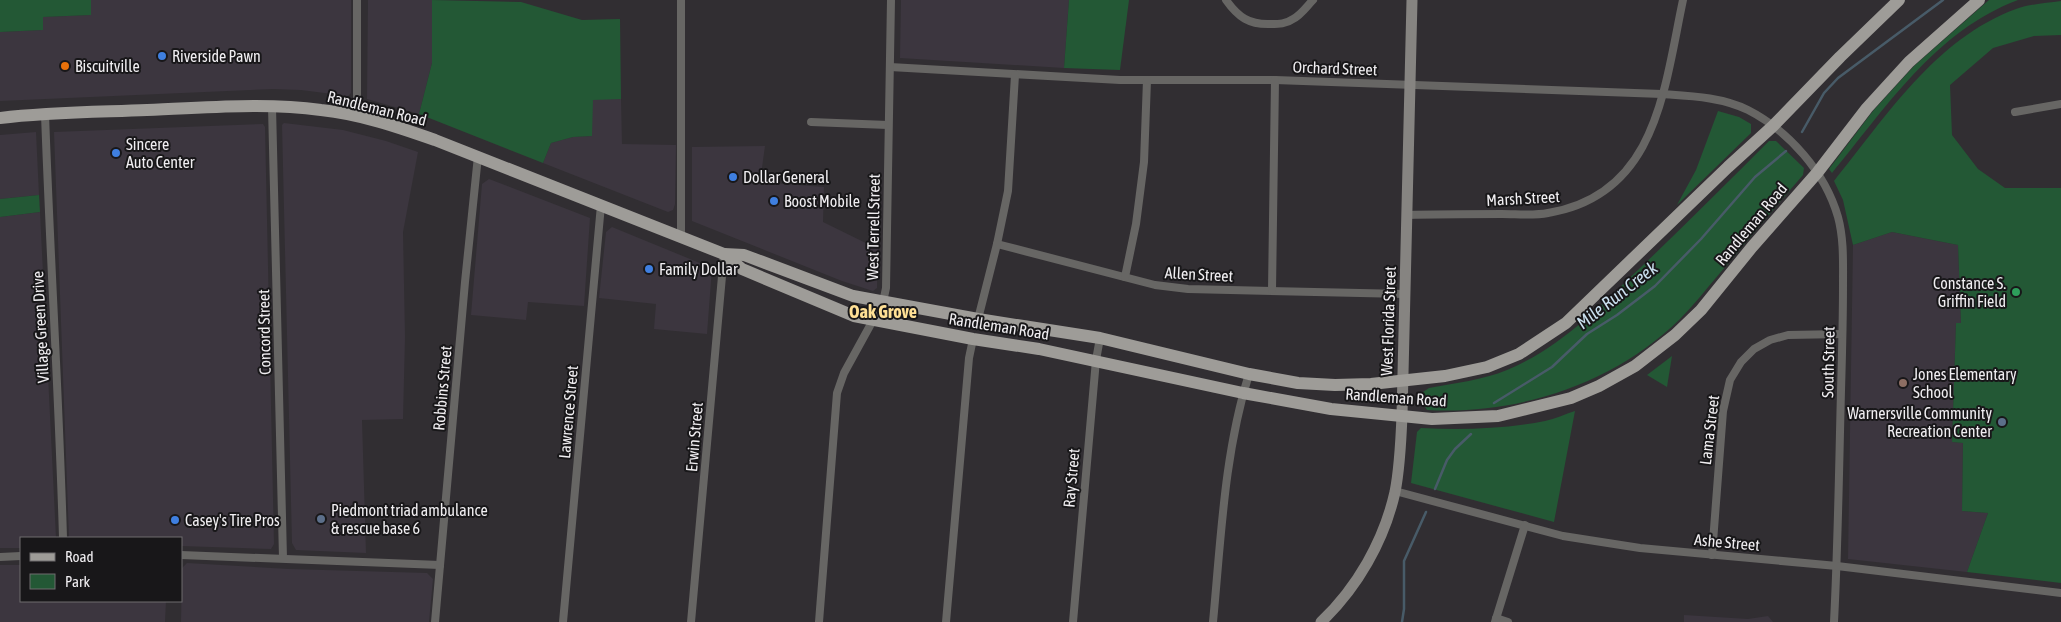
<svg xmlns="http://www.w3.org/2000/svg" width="2061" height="622" font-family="'Asap Condensed',sans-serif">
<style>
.built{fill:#3c363f}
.green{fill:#235835}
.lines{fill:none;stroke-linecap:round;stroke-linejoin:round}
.stream{stroke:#485b68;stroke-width:2.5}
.minor{stroke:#676664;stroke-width:8}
.secondary{stroke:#868481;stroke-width:11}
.primary{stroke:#9e9c98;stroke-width:12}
.shop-dot{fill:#3f7fe0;stroke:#181719;stroke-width:2}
.food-dot{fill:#e8710a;stroke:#181719;stroke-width:2}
.leisure-dot{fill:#2e9e5b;stroke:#181719;stroke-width:2}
.education-dot{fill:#8d6e63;stroke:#181719;stroke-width:2}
.service-dot{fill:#5c6f8a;stroke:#181719;stroke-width:2}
.labels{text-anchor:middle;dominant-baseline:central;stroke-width:4;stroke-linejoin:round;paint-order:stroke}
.poi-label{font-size:16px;fill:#f0eef1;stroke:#181719;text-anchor:start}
.street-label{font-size:16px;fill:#f0eef1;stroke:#181719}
.water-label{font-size:18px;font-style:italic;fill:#cbe1f0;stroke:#181719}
.neighbourhood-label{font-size:18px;font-weight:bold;fill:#ffe095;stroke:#181719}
</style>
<rect width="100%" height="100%" fill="#312e32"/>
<g class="built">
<path d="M91,0h260v93l-3,3 -47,-6 -28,-1 -273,12v-69l42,-2 1,-13 47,-2z"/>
<path d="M368,0h64v63l-13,51 -52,-15z"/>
<path d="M901,0h168l-5,68 -164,-10z"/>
<path d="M592,99h29l1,45 54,1 -1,59 -2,6 -5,2 -125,-49 8,-20 22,-6 19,-1z"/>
<path d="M284,123l59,7 43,11 32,11 -15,80 2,105 -2,82 -41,1 4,133 -70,-3 -4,-7 -10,-418z"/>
<path d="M263,124l2,3 9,417 -3,5 -90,-3v-8h-112l-15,-406z"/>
<path d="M36,132l3,63 -39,4v-64z"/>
<path d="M765,146l-5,36 64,5 -1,35 55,27 -1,39 -4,3 -31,-10 -150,-60v-74z"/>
<path d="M489,179l101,39 -6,88 -56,-4 -2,18 -55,-5 11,-131z"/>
<path d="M40,212l16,326h-35v10h-21v-331z"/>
<path d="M612,227l100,41 -5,66 -53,-5 2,-25 -57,-6 7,-66z"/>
<path d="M1892,232l66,13 3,78h-5l-4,119 11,1 -1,68 26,2 -21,59 -119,-13 5,-314z"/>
<path d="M187,563l102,6 138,4 6,6 -4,43h-248l1,-54z"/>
<path d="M0,565h21v36h145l-1,21h-165z"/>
<path d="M1684,615l64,4 20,-3 5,6h-89z"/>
</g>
<g class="green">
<path d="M0,0h91v15l-48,2v13l-43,2z"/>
<path d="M432,0l89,2 61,18 38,-1 1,80 -28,1 -1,36 -19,1 -22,6 -8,20 -124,-49 13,-51z"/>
<path d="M1069,0h60l-9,70 -56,-2z"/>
<path d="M1989,0h29c-83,31 -132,108 -186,173l-3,-4 44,-58 41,-45z"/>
<path d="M2061,1v34l-27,1 -41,12 -43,37 2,50 26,34 27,19h56v395l-94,-11 21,-59 -26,-2 1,-68 -11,-1 4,-119h5l-3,-78 -66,-13 -39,13 -10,-45 -9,-19c51,-63 102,-143 182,-172 14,-5 30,-6 45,-8z"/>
<path d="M1718,111l21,6 12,7v9l-74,72 19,-35z"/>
<path d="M1769,141h7l28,27 -1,7c-28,32 -55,65 -83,98 -13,15 -26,32 -40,46 -66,65 -162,96 -253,91l-5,-8 1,-10 6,-4c26,-5 54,-8 78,-18 53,-22 91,-62 132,-101 44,-42 87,-85 130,-128z"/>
<path d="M39,195l1,17 -40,5v-18z"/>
<path d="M1672,356l-5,31 -20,-12z"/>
<path d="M1575,411l-21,111 -143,-39 6,-51 4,-4c40,2 84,1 124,-7 10,-2 20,-7 30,-10z"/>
</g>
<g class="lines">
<g class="stream">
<path d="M1802,132l22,-39 14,-15 105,-78"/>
<path d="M1494,403l58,-36 35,-33 30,-19 38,-29 46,-47 54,-62 31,-26"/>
<path d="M1435,489l12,-29 8,-11 16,-15"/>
<path d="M1402,622l2,-13v-48l22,-49"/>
</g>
<g class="minor">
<path d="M1226,0c12,17 23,25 45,24 8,0 15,0 22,-5 8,-4 14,-13 20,-19"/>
<path d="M890,67l230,13h155l387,14c29,2 60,3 86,16 41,21 77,62 90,107 6,22 5,46 5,68 0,35 -1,71 -2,106 -2,77 -3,154 -7,231"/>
<path d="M272,107l11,451"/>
<path d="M2015,112l46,-8"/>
<path d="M45,114c5,142 14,283 18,424"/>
<path d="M357,117v-117"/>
<path d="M811,122l77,3"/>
<path d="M1407,215c32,-1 64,-1 95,-1 15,0 31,2 46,-1 109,-18 116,-124 135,-213"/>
<path d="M681,236v-236"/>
<path d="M997,244l158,41 33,4 217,5"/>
<path d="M1125,277l11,-53 8,-62 3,-82"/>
<path d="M1272,290l3,-210"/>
<path d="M978,319l19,-75 11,-53 7,-116"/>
<path d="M1395,491l168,45 77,12 197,18 224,27"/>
<path d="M181,555l259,10"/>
<path d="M1712,555l11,-144 7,-31 11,-18 13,-13 16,-9 18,-5 54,-1"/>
<path d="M0,557l21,-1"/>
<path d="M1496,618l12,4"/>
<path d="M435,622l30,-340 13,-126"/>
<path d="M563,622l38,-417"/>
<path d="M691,622l33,-368"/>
<path d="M819,622l18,-229 7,-20 39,-71 3,-14 5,-288"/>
<path d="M946,622l23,-264 4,-19"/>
<path d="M1073,622l23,-262 4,-22"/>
<path d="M1213,622c8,-83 11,-168 36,-248"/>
<path d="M1495,622l30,-97"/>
</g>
<path class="secondary" d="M1321,622c36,-34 63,-81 74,-130 5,-25 6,-51 7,-77l10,-415"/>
<g class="primary">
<path d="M0,118c49,-6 98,-6 147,-8 58,-2 117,-8 174,0 39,4 77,17 114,30l289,114 18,15 112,47 119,23 66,10 204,44 88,16 101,10 66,-3 73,-18 28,-12 36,-20 40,-31 26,-25 51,-63 65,-74 50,-65 42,-46 70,-62"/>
<path d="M724,254l20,1 109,41 125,23 122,19 149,36 49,9 37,2 36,-1 74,-8 42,-9 32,-13 47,-31 162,-156 45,-41 67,-69 59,-57"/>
</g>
</g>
<g class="shop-dot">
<circle cx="162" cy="56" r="5"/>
<circle cx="116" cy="153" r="5"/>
<circle cx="733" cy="177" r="5"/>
<circle cx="774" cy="201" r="5"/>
<circle cx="649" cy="269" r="5"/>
<circle cx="175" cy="520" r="5"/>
</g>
<circle class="food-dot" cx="65" cy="66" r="5"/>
<circle class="leisure-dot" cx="2016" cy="292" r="5"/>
<circle class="education-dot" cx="1903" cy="383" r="5"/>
<g class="service-dot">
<circle cx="2002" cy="422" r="5"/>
<circle cx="321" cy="519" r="5"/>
</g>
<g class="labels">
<g class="poi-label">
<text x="172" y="56">Riverside Pawn</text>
<text x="75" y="66">Biscuitville</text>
<text x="126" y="144">Sincere<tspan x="126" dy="18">Auto Center</tspan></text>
<text x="743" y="177">Dollar General</text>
<text x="784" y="201">Boost Mobile</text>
<text x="659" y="269">Family Dollar</text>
<text x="2006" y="283" text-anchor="end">Constance S.<tspan x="2006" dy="18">Griffin Field</tspan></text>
<text x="1913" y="374">Jones Elementary<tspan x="1913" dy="18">School</tspan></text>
<text x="1992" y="413" text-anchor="end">Warnersville Community<tspan x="1992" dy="18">Recreation Center</tspan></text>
<text x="331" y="510">Piedmont triad ambulance<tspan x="331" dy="18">&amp; rescue base 6</tspan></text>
<text x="185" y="520">Casey's Tire Pros</text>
</g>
<g class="street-label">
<text transform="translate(1335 68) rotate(2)">Orchard Street</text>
<text transform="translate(377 108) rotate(14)">Randleman Road</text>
<text transform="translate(1523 198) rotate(-3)">Marsh Street</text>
<text transform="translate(1751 224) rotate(-50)">Randleman Road</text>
<text transform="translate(873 227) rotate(-89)">West Terrell Street</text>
<text transform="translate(1199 274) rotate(3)">Allen Street</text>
<text transform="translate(1388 321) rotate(-88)">West Florida Street</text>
<text transform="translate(999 326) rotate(9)">Randleman Road</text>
<text transform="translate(40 327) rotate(-93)">Village Green Drive</text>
<text transform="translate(264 332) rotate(-91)">Concord Street</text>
<text transform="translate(1828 362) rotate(-89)">South Street</text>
<text transform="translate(442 388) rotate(-85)">Robbins Street</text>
<text transform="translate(1396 397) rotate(4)">Randleman Road</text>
<text transform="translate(568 412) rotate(-85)">Lawrence Street</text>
<text transform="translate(1709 430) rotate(-83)">Lama Street</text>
<text transform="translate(694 437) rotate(-85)">Erwin Street</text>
<text transform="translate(1071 478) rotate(-85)">Ray Street</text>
<text transform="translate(1727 542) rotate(5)">Ashe Street</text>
</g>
<g class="water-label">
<text transform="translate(1617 295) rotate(-38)">Mile Run Creek</text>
</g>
<g class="neighbourhood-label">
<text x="883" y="311">Oak Grove</text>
</g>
</g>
<rect x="20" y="537" width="162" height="65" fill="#181719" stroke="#6e6d6f"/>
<rect x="30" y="553" width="25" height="8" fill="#9e9c98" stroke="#6e6d6f"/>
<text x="65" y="562" font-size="15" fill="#f0eef1">Road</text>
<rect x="30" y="574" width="25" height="15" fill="#235835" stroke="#6e6d6f"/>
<text x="65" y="587" font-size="15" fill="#f0eef1">Park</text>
</svg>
